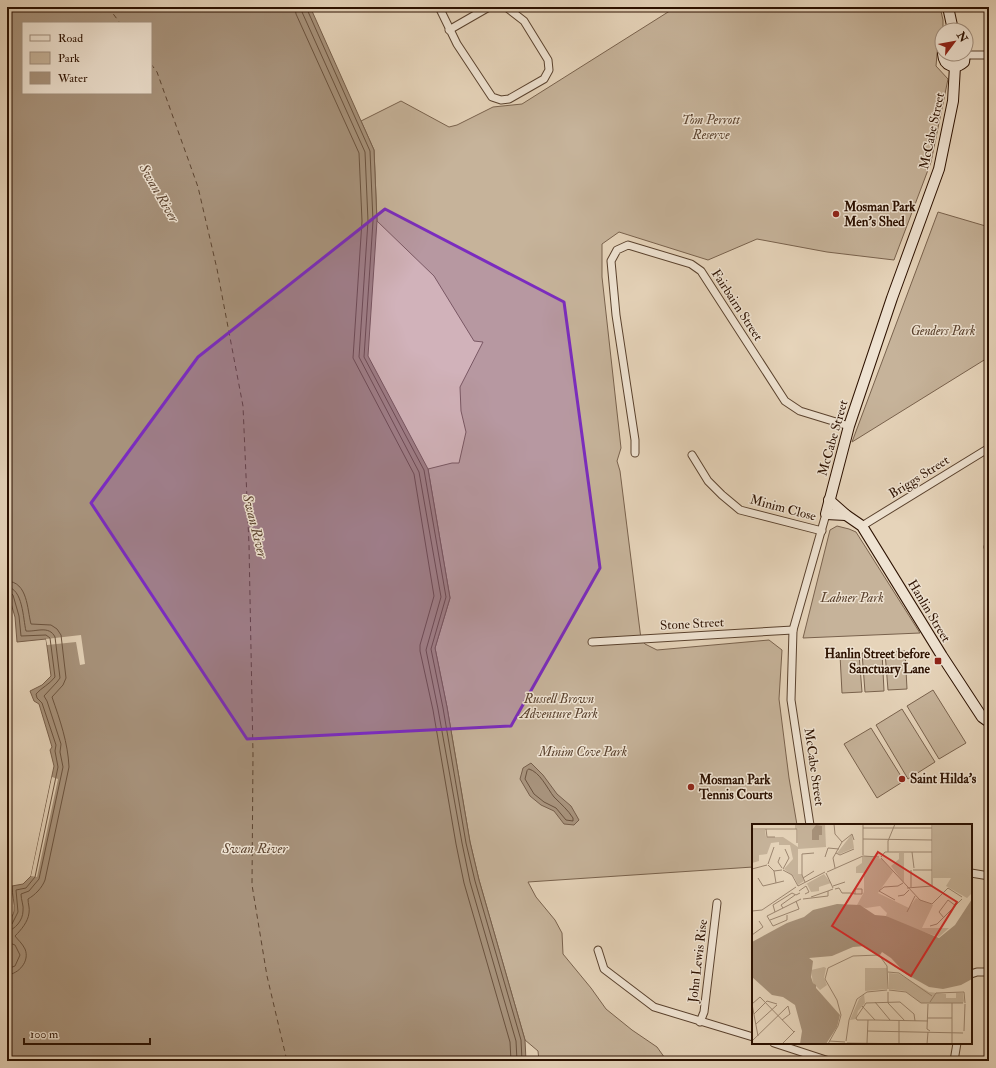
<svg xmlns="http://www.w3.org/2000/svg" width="996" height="1068" font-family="'IM FELL Double Pica',serif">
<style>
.green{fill:#c6b39a;stroke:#79624d}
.water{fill:#a7927b;stroke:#765e4a;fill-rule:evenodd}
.pier{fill:#e6d4ba}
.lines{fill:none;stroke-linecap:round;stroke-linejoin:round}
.shore{stroke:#6a523e;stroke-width:1}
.ferry{stroke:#5d4531;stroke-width:1;stroke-dasharray:5 4;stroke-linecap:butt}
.street-casing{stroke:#5a422e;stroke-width:9}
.secondary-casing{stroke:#2c1100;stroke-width:12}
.street{stroke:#efe3d2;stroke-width:7}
.secondary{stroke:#efe3d2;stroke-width:10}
.marked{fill:#7b2cbf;fill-opacity:0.2;stroke:#7b2cbf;stroke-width:3;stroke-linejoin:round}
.poi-dot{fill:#8f2418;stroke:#efe3d2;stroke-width:1.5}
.labels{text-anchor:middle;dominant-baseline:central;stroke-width:3;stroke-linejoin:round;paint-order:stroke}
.park-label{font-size:13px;font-style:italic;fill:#5a422e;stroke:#efe3d2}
.street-label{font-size:13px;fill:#2c1100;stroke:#efe3d2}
.poi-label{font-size:13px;font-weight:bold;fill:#2c1100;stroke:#efe3d2;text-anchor:start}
.water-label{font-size:14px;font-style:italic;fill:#5d4531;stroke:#efe3d2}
.inset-river{fill:none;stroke:#a7927b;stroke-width:2}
.inset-road{fill:none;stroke:#9c8670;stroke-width:1}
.view{fill:#d62828;fill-opacity:0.15;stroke:#d62828;stroke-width:2}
.inset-edge{fill:none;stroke:#2c1100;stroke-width:2}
</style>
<rect width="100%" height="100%" fill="#e6d4ba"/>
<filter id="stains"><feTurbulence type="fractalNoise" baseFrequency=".005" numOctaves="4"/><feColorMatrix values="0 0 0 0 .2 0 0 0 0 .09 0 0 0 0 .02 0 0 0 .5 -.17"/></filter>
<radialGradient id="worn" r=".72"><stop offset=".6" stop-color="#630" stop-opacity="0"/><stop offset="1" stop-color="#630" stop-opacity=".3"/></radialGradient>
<g class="green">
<path d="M676,7h264l3,13v10h-1v9l-4,4 -2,23 12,13 -17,83 -37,98 -67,-8 -70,-13 -49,21 -89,-28 -17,12v33l19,171 -4,13 3,10 21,168 4,5 12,6 112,-10 13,10 -3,49 10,79 8,47h-44v42l-225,15 8,15 19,23 7,13 1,21 28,34 15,21 26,21 25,17 10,14h-128l-1,-10 -13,-11 -46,-160 -9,-38 -23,-135 -12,-59 15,-50 -22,-129 24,-6h7l7,-31 -5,-21 -1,-24 23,-45 -9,-1 -40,-65 -57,-55 -3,-71 -13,-29 40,-20 48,26 8,-2 36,-18 29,-3z"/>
<path d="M938,212l51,15v130l-137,85z"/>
<path d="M837,526l12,3 7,3 64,101 -117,5 27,-108z"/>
<path d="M905,651l2,38 -19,1 -3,-38z"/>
<path d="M882,652l2,39 -19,1 -3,-39z"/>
<path d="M859,654l3,38 -20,1 -2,-38z"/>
<path d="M933,690l33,53 -27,16 -32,-53z"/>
<path d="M902,709l33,53 -27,17 -32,-54z"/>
<path d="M871,728l33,53 -27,17 -33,-54z"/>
</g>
<g class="water">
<path d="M7,7h302l3,4 62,139 3,71 -9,135 60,113 22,129 -15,50 12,59 23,135 9,38 46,160 1,21h-519v-99l4,-7c-5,-8 -7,-24 -3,-33 2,-4 6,-7 6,-11 1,-7 -2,-17 -2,-25l11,-2 8,-8 23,-110 -4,-16 2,-3 -13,-43 -5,-3 -4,-10 12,-6 9,-9 -5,-37 -29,3 -2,-25 -8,-27zM23,23h128v70h-128z"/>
<path d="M531,763l12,12 14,19 14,12 8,14 -5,5 -10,-1 -10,-13 -13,-6 -11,-9 -10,-17 3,-11z"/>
</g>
<g class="pier">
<path d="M81,635l4,29 -5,1 -4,-23 -29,3 -1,-6z"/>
<path d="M52,777l6,2 -21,98 -6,-1z"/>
</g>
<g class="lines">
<g class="shore">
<path d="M295,7l1,7 63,139 3,68 -9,137 61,116 20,122 -14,49v6l13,59 23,134 8,39 46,159 1,19"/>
<path d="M301,7l1,5 63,140 3,69 -9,136 60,115 22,125 -15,53 12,59 24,134 8,39 46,159 1,20"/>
<path d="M306,7l64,144 3,70 -9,136 60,113 22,127 -15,52 12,59 23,135 9,38 46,159 1,21"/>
<path d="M7,581c21,1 20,28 24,43l20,1 6,4 4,6 5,43 -3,7 -11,12c8,23 16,46 17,70l-24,113c-3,8 -10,15 -17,19 0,5 2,9 1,14 -1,9 -8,17 -14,23 3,4 7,7 10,13 5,12 -6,25 -18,26"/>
<path d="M7,587c16,1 16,32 19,44 10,1 23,-6 29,6l5,41 -3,4 -13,14 3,5 14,43 -1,8 3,15 -24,112 -10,12 -8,3c0,6 3,12 2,17 0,9 -8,19 -16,20"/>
<path d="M7,592l4,1 2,2 6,21 2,20 25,-1 4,3 5,39c-5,7 -14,11 -19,17l1,4 5,5 14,42 -1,6 3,16 -23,110 -9,11 -10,2 2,22 -6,12 -5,2"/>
<path d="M529,769c11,3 18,19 25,28 7,7 14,13 19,21v3l-7,-1 -10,-12 -12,-6 -10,-8 -9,-15 2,-8z"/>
<path d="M7,942l8,3 5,10 -5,11 -8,3"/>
</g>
<g class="ferry">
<path d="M108,7l12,16"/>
<path d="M151,64l6,8 41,115 19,82 26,137 6,139 4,209 -1,131 15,91 20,85"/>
</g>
<defs>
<g id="street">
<path d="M439,7l18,37 35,53 9,3 8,-1 35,-20 5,-9 -1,-10 -24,-39 -18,-14"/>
<path d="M449,30l40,-23"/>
<path d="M966,55h23"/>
<path d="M635,453v-13l-19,-125 -5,-54 6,-11 11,-5 63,19 10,7 84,130 15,10 49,15"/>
<path d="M692,455l16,26 14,14 18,15 82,21"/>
<path d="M862,526l127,-78"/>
<path d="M988,547l1,1"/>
<path d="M592,642l201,-12"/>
<path d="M810,825l-19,-125 2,-70 33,-116"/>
<path d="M971,873l18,3"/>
<path d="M598,950l6,19 50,38 99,30"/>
<path d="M971,974l6,-2h12"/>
<path d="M700,1022l4,-10 13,-109"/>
<path d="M774,1043l55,18"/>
<path d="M954,1061l3,-18"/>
</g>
<g id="secondary">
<path d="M948,7l5,23"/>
<path d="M943,54c1,12 12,16 21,8l1,-8"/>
<path d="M829,500l17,15 16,11 80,130 40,61 7,5"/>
<path d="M846,515l-20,-1 23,-88 43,-128 47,-129 14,-68 2,-35"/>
</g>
</defs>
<use href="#street" class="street-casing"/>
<use href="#secondary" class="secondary-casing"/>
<use href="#street" class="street"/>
<use href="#secondary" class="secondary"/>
</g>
<path class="marked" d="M385,209l179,93 36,266 -89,158 -264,13 -156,-236 107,-146z"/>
<g class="poi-dot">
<circle cx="836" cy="214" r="4"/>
<rect x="934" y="657" width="8" height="8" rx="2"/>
<circle cx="902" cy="779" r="4"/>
<circle cx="691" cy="787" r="4"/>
</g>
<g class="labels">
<g class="park-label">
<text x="711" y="120">Tom Perrott<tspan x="711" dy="15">Reserve</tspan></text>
<text x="943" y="331">Genders Park</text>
<text x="852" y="598">Labner Park</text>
<text x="559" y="699">Russell Brown<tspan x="559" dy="15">Adventure Park</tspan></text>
<text x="583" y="752">Minim Cove Park</text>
</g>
<g class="street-label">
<text transform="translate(932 131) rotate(-78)">McCabe Street</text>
<text transform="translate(737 305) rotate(57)">Fairbairn Street</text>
<text transform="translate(833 438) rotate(-74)">McCabe Street</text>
<text transform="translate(919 477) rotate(-32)">Briggs Street</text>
<text transform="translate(783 508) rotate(15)">Minim Close</text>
<text transform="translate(929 611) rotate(59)">Hanlin Street</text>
<text transform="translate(692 624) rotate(-3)">Stone Street</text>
<text transform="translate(814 767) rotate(82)">McCabe Street</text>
<text transform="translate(698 961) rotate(-83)">John Lewis Rise</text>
</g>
<g class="poi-label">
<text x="844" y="207">Mosman Park<tspan x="844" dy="15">Men's Shed</tspan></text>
<text x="930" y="654" text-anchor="end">Hanlin Street before<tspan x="930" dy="15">Sanctuary Lane</tspan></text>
<text x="910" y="779">Saint Hilda's</text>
<text x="699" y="780">Mosman Park<tspan x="699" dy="15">Tennis Courts</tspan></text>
</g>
<g class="water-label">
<text transform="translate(159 193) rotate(60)">Swan River</text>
<text transform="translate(255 526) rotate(76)">Swan River</text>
<text x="255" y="848">Swan River</text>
</g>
</g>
<g transform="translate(752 824)">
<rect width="220" height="220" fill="#e6d4ba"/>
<path d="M43,0h30l1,23 -28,2v25h4l2,7 -6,4 -4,-8 -10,-8 9,-10 -3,-14h-11v-3l-8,1 -4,11 -8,1v6l-7,2v-33h13l1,7h17l15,10v-18h-3zM181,0h39v69l-5,5 -21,-12 5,-8h-18zM100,10l2,14 -14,6 -3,-1zM147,29h5v30l-13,-17 8,-7zM115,32l15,3 11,13 -15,21 31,15 7,-10 17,7 -11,23h27l-10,9 -39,-13 -14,-8 1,-3 -7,-7 -14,2 -9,-3 7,-13v-19h-8v-6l6,-4v-6zM72,50l7,9 -12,4v4l-8,1 -4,-8 -8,4zM72,143l2,1 -2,10 3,7 -7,5 -7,-7 -2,-13zM113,144h22v21l-22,2zM137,149l10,1 30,18 17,2v4h10v-5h7l1,8 -1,2h-42l-16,-12 -16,-2zM112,170l1,9 -7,8 -2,8 -6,1 9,-21z" fill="#c6b39a"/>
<path d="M64,1l6,1v9h-3v5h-7v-10zM220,75v80l-11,6 -18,4 -14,-2 -23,-13 -15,-16 -9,-6 -2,3 -8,-3 -7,-6 -12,1 -21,9 -23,2 4,3 -2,16 2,6 3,2v3l24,27 -3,12 -11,17h-26l2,-13 -7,-26 -12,-8 -11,-2 -20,-18v-35l35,-19 17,-6 9,-7 24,-6 23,1 15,10 11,1 53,22 16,-13z" fill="#a7927b"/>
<path class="inset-river" d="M66,220v-34l-25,-46 7,-24 17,-14 19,-8 19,2 18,7 36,21 30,10 19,-4 14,-14"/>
<path class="inset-road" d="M82,0l1,10 7,8M111,4h69M0,5h45v14M14,5l1,8h8M111,15l69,1M136,28v-11l7,-17M160,28l2,16M84,29l4,2 14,-6M111,31v-31M28,33l-2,5 4,6M73,33l3,-9 11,1M129,33l4,-5h47M129,34l39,42 12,4 16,-16 14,9M16,40l6,-17M16,41l6,6 8,-1M83,44l-2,-10 9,-16 10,-8 2,6M0,45l15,-4M31,45l6,-11 -4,-9M31,46l9,5 6,11M161,46h19M22,47l2,12M75,48l36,-16 16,1M74,49l7,15M6,54l5,8 21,-5M51,54l11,-7M53,58l-3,-7v-21l12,-1M46,62l27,-14M81,62l12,-4M159,63v-17M155,64l25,-2v-62M83,65l4,-1 3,5h8l5,1h7v-5h-7v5M47,67l7,-5 3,6 -4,2M146,72l6,-1 5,-5M59,73l17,-6M51,75l25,-3v-5l5,-2M143,76l-16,-9 5,-4 14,-1 5,-3M31,84l-2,-3 14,-10M0,87l10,-1 34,-23M23,88l-2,-7 19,-12 4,2 4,-2M155,88l8,-16M15,92l34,-17M15,92l6,10 14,-6v-5M192,94l-5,-6 9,-12 8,6M18,96l29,-11 -3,-8M178,102l7,-2 25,-25M0,111l11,-8 -4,-6M136,148l11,1 33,23M137,166l17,2 15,11h42M136,168v11l17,18M123,178l15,18M178,178l6,-9 28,-1 1,11M0,180l8,-7 34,35M0,180l6,32M176,180l-1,25 3,2M110,182l13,14M2,190l13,-13 10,3M176,194h24M147,197v23M163,197l-1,-7 -14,-12 -34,1 -10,15 1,2h18l53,1M4,200l21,-19M115,207l96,2M212,207l1,-27M0,217l36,-35 2,8 -8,6M77,217l16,1M94,217l3,-21 8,-21 10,-7 20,-2M95,219l70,1M115,219l1,-23M30,220l13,-13M76,220l10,-18 3,-11 -4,-15 -12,-21 3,-11 25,-12 26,-1 8,11 1,23M175,220l1,-12M200,220v-41"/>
<path class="view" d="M126,28l79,50 -46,74 -79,-50z"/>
<rect width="220" height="220" class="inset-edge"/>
</g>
<rect width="996" height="1068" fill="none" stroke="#e6d4ba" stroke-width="24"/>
<rect x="8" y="8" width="980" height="1052" fill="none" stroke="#2c1100" stroke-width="2"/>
<rect x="12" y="12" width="972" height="1044" fill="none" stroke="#2c1100"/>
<rect x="22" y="22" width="130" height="72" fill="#efe3d2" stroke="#a18f7e"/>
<rect x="30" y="35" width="20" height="6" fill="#efe3d2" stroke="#a18f7e"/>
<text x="58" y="42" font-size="12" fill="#2c1100">Road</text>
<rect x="30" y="52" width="20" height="12" fill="#c6b39a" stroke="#a18f7e"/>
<text x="58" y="62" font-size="12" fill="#2c1100">Park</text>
<rect x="30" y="72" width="20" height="12" fill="#a7927b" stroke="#a18f7e"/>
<text x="58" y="82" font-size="12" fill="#2c1100">Water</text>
<g transform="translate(954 42) rotate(58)"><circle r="19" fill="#efe3d2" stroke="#a18f7e"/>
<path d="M0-3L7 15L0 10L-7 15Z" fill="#8f2418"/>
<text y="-6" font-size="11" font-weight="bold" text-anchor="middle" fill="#2c1100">N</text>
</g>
<path d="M24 1038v6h126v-6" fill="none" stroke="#2c1100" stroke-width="2"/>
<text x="30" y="1038" font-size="12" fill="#2c1100" stroke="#efe3d2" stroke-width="3" paint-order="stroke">100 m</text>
<rect width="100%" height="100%" filter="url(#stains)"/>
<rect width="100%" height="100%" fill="url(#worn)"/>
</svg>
